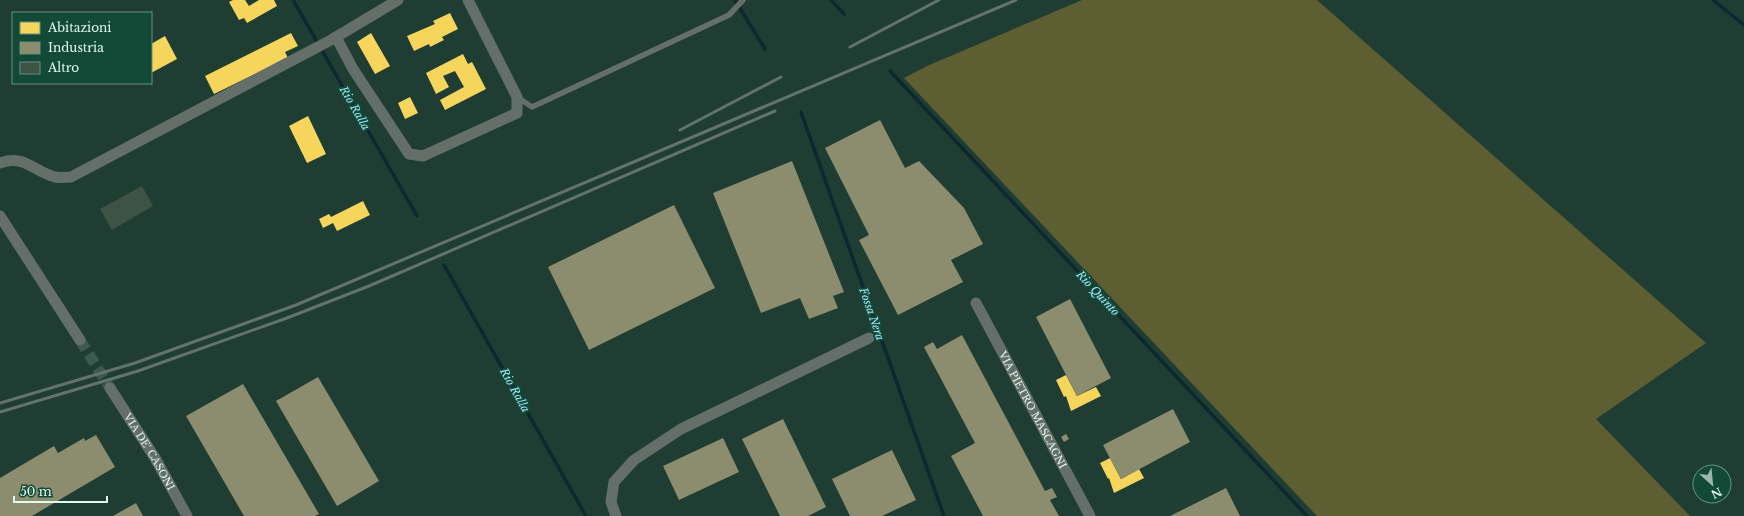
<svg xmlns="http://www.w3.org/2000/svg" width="1744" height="516" font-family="'Libre Baskerville',serif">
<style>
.green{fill:#5d5f33}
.homes{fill:#f6d55c}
.industry{fill:#8c8c6e}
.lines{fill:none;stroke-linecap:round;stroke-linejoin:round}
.stream{stroke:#0e2830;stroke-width:3.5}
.building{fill:#3c5345}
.street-tunnel{stroke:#3c5a4f;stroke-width:11;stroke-dasharray:11 5.5;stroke-linecap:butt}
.lane{stroke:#646f6a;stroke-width:5.5}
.street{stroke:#646f6a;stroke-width:11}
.rail{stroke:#61736c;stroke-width:3}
.labels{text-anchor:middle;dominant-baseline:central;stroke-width:4;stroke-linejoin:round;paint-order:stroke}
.street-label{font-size:10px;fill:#e0fbee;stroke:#124a37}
.water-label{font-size:11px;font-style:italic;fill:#a5e3fd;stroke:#124a37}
</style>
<rect width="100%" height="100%" fill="#1f3d33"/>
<path class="green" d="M1082,0h235l389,343 -110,76 94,97h-373l-413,-438 23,-12z"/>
<g class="homes">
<path d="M233,0h12l4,6 10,-6h15l3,6 -30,17 -3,-5 -5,2 -10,-18z"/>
<path d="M450,13l8,16 -16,8 2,3 -14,7 -1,-3 -15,7 -7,-15 28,-12 -2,-3z"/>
<path d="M291,33l7,13 -13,6 3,6 -74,36 -9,-18z"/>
<path d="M371,33l19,33 -15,8 -18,-32z"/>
<path d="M165,36l12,23 -26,14v-29z"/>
<path d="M463,54l5,10 4,-2 14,27 -41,21 -5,-10 24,-13 -9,-16 -12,5 6,11 -13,7 -10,-21z"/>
<path d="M410,97l8,16 -13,6 -7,-16z"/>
<path d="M308,116l18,38 -19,9 -18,-37z"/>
<path d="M363,201l7,14 -33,16 -4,-8 -10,5 -4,-9 10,-5 2,3z"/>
<path d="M1066,375l11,21 19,-9 5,9 -30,15 -5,-15 -2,1 -8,-17z"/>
<path d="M1110,458l11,21 18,-10 5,9 -30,15 -5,-15 -1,1 -8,-16z"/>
</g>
<g class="industry">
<path d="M880,120l25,48 14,-7 45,47 19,36 -32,16 12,22 -65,33 -39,-75 10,-5 -44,-87z"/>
<path d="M792,161l52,131 -11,4 5,12 -29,11 -9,-21 -39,15 -48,-120z"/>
<path d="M674,205l41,83 -126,62 -41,-83z"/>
<path d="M1070,299l41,79 -34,18 -41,-79z"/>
<path d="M962,335l83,156 7,-3 5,9 -7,3 9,16h-76l-32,-60 24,-13 -51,-96 9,-5 4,7z"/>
<path d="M318,377l61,104 -42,25 -61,-105z"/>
<path d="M243,384l76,130 -4,2h-71l-58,-100z"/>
<path d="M1173,409l17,33 -69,37 -18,-34z"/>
<path d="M783,419l43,88 -18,9h-28l-38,-77z"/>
<path d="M1066,434l3,5 -5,3 -3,-5z"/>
<path d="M96,435l19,32 -83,49h-32v-38l54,-32 4,7 26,-15 1,3z"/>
<path d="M723,438l16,34 -60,28 -16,-34z"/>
<path d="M892,450l24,50 -34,16h-32l-18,-37z"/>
<path d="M1226,488l14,28h-70z"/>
<path d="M136,503l7,13h-30z"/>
</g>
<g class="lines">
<g class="stream">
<path d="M293,0l124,216"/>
<path d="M735,0l30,49"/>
<path d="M831,0l13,14"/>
<path d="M1713,0l31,25"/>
<path d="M890,71l417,445"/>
<path d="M801,112l143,404"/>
<path d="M444,265l142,251"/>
</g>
</g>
<path class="building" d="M142,186l11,20 -41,24 -12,-21z"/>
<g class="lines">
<path class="street-tunnel" d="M80,340l30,48"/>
<path class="lane" d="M517,97l15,10 197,-92 14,-15"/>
<g class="street">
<path d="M336,37l17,32 56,85 14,2 94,-43v-16l-49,-97"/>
<path d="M0,163c25,-9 34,9 55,14 5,1 11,0 16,0l260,-137 67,-40"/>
<path d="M0,216l80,124"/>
<path id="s1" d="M976,303l114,213"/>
<path id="s2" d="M110,388l45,70 32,58"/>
<path d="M616,516l-5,-14 3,-20 20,-22 47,-31 188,-91"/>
</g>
<g class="rail">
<path d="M850,47l89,-47"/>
<path d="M680,130l101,-53"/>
<path d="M0,403l135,-40 161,-58 720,-305"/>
<path d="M0,412l138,-41 149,-53 82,-32 406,-175"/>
</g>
</g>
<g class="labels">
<g class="street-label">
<text stroke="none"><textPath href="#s1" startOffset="121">VIA PIETRO MASCAGNI</textPath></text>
<text stroke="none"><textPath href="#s2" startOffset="75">VIA DE' CASONI</textPath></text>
</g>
<g class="water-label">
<text transform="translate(355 108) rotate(60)">Rio Ralla</text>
<text transform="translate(1098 293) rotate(47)">Rio Quinto</text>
<text transform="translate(872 314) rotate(71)">Fossa Nera</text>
<text transform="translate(515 390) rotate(61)">Rio Ralla</text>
</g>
</g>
<rect x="12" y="12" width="140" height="72" fill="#124a37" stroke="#649180"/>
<rect x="20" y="22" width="20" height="12" fill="#f6d55c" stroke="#649180"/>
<text x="48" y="32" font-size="12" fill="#e0fbee">Abitazioni</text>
<rect x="20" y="42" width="20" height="12" fill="#8c8c6e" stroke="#649180"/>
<text x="48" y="52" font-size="12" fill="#e0fbee">Industria</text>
<rect x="20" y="62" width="20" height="12" fill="#3c5345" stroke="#649180"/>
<text x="48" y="72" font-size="12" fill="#e0fbee">Altro</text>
<g transform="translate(1712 484) rotate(153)"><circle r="19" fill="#124a37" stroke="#649180"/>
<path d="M0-3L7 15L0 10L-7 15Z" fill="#9cb8ad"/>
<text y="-6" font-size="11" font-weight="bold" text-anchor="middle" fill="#e0fbee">N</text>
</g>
<path d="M14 496v6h93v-6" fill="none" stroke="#e0fbee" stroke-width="2"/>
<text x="20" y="496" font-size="12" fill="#e0fbee" stroke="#124a37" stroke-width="3" paint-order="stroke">50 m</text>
</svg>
